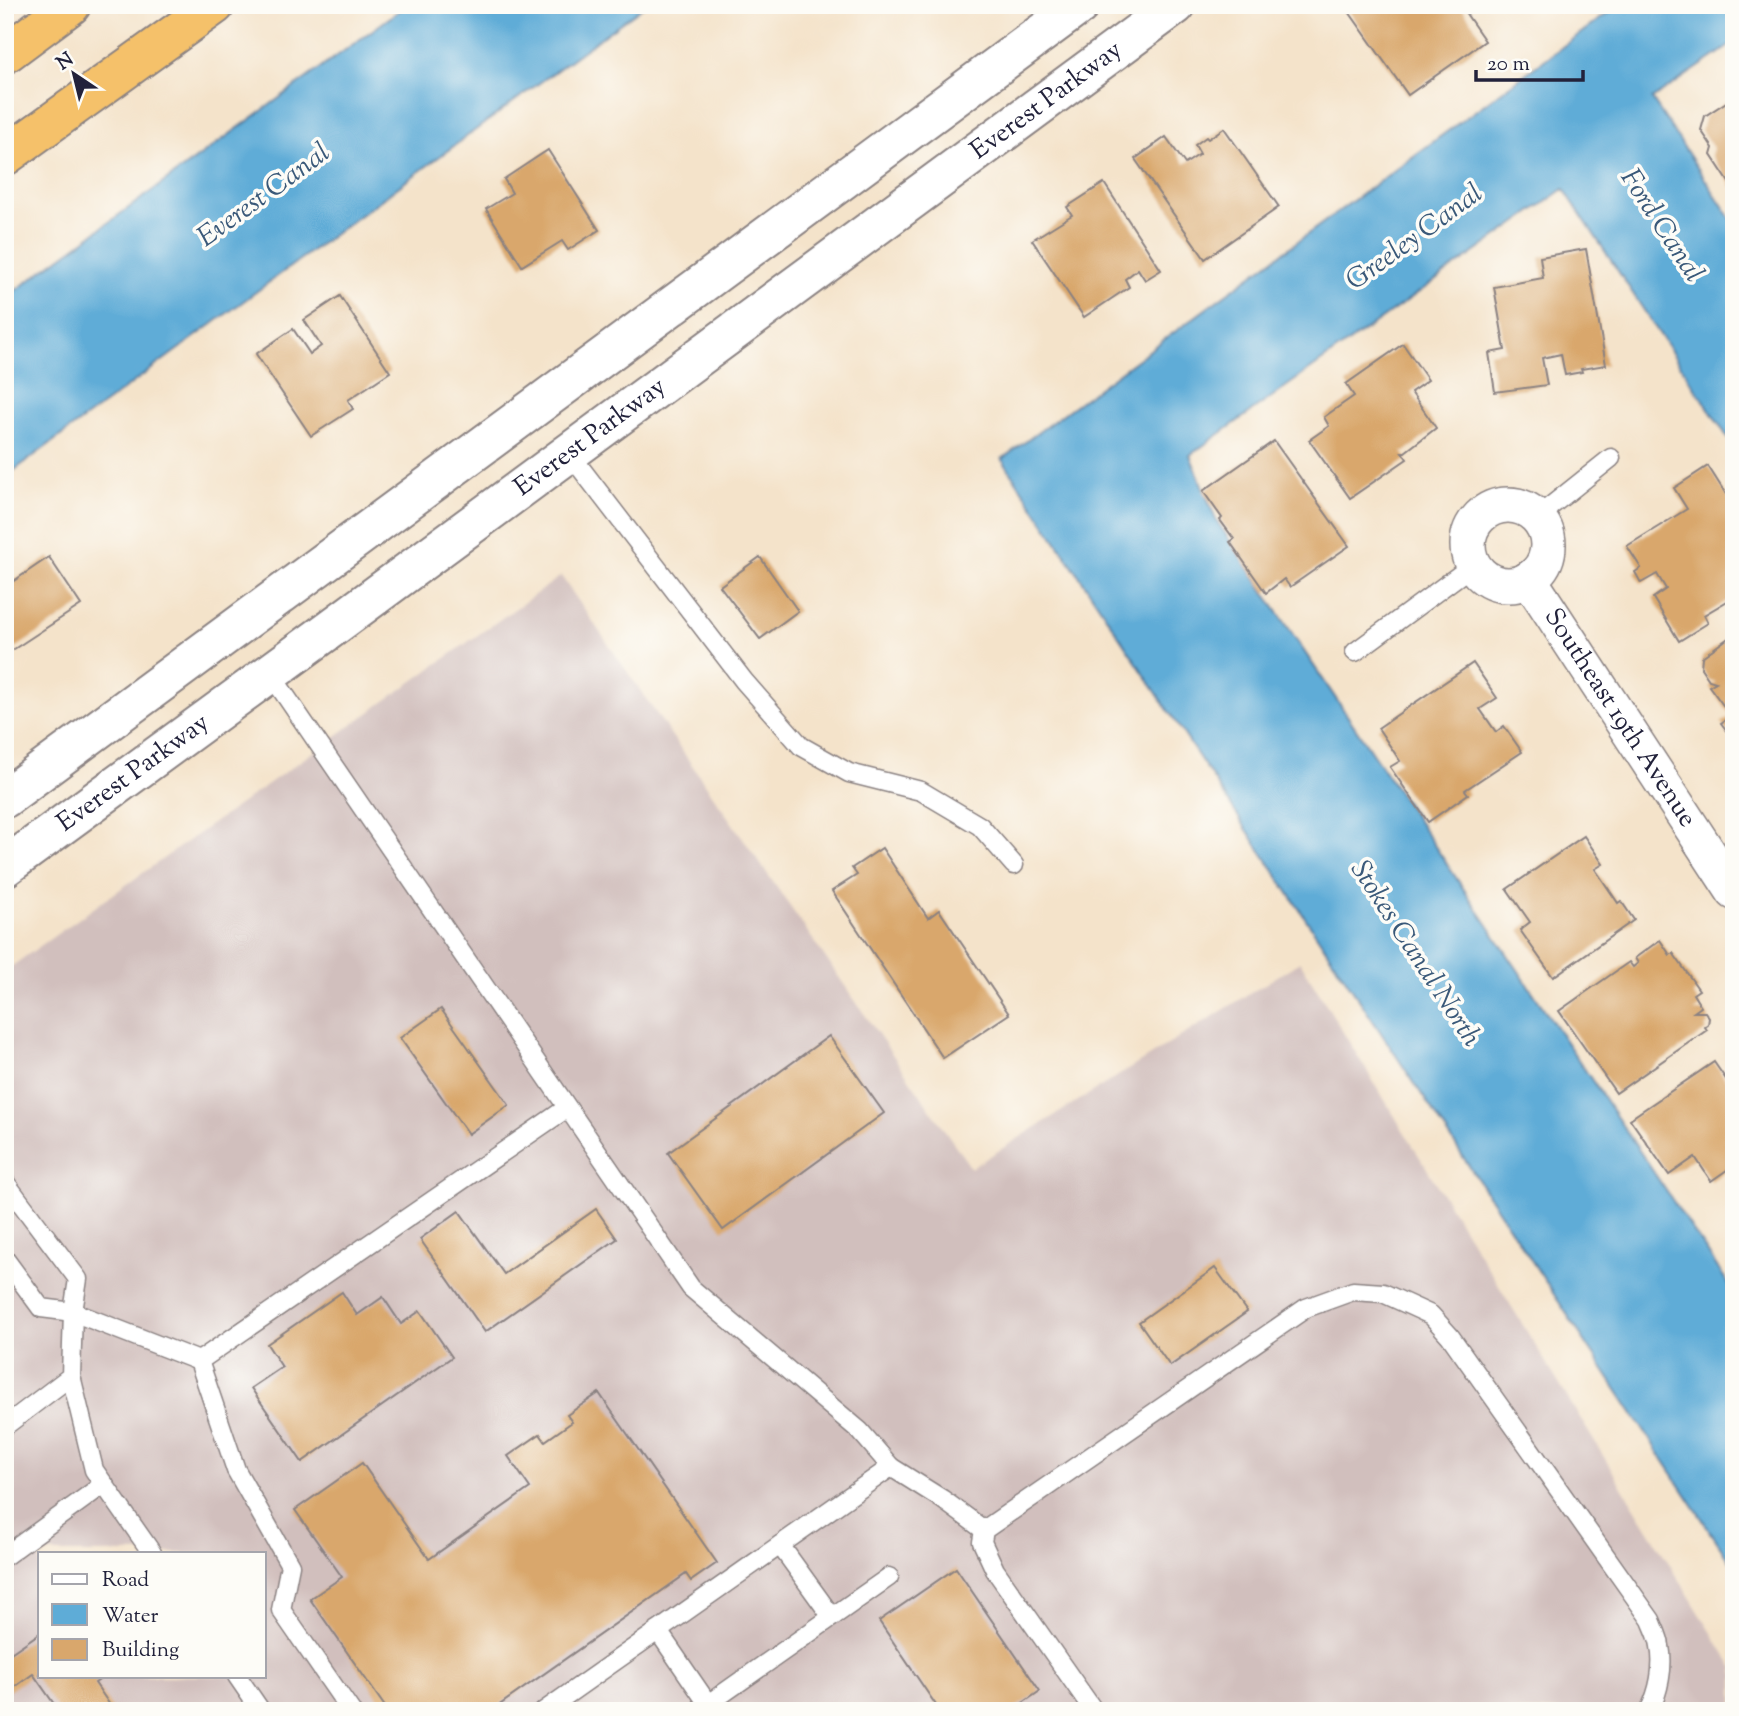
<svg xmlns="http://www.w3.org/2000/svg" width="1739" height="1716" font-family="'Sorts Mill Goudy',serif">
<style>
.industrial{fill:#d1bfbd;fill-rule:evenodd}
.water{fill:#5eacd7;stroke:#406789;stroke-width:2}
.building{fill:#d9a76c}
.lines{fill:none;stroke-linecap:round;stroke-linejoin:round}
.service-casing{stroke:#8b8282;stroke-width:21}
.minor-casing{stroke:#8b8282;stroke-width:38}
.tertiary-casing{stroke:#8b8282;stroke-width:42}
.trunk-casing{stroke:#8b8282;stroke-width:42}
.service{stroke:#fff;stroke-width:18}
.minor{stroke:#fff;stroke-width:35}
.tertiary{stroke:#fff;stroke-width:38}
.trunk{stroke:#f5c16b;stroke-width:38}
.labels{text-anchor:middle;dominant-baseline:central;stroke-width:7;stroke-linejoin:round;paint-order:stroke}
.street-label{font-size:26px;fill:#22223b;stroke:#fdfcf7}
.water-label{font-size:28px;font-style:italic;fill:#3a5979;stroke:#fdfcf7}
</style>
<rect width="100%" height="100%" fill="#fdfcf7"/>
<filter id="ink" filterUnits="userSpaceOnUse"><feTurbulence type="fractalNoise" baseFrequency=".0143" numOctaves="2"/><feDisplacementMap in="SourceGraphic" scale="14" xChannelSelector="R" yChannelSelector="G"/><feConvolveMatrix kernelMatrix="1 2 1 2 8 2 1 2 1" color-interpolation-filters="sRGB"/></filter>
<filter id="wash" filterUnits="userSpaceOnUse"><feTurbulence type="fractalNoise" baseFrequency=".00686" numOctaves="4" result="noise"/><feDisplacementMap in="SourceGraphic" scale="28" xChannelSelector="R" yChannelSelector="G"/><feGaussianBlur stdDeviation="1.57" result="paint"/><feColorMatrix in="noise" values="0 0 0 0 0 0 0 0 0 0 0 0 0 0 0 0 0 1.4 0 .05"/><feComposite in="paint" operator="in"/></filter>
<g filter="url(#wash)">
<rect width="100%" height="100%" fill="#f4e3ca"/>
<path class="industrial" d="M561,576l410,592 329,-206 434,707v42h-1729v-740zM40,1553h224v123h-224z"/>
<g class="water">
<path d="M407,5h238l-640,472v-179z"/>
<path d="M1619,5h115v38l-82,56 82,124v224l-170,-258 -374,266 26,65 518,772v275l-732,-1108z"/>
</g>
<g id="blocks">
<g class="building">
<path d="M1352,5h108l25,36 -77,54 -61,-86z"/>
<path d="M1734,97v93l-23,-35 2,-7 -12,-18 4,-14z"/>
<path d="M1224,128l55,79 -74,52 -70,-100 31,-22 19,27 15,-10 -5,-9 11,-8 2,2z"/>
<path d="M548,150l51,80 -31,20 -6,-9 -40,25 -36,-57 26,-16 -8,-14z"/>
<path d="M1104,183l57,87 -16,10 -7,-11 -13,10 4,8 -45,30 -52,-77 40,-25 -5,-8z"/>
<path d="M1586,249l20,116 -25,4 1,3 -17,3 -4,-21 -19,4 5,27 -52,7 -6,-39 16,-3 -11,-63 49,-9 -3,-21z"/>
<path d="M340,296l50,76 -42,28 5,9 -42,27 -55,-82 37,-25 17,25 11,-8 -17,-26z"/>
<path d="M1403,344l25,36 -17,12 25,36 -31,24h-3l5,7 -57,39 -41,-58 20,-14 -5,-9 30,-21 -8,-12z"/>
<path d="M1274,441l75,105 -59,41 -6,-8 -18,14 -36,-51 4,-3 -14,-19 2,-2 -19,-27z"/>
<path d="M1708,466l26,41v90l-30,18 4,8 -29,18 -26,-43 13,-9 -9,-15 -16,9 -6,-11 6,-4 -14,-22 60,-37 -13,-21z"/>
<path d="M49,557l32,48 -76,50v-68z"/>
<path d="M760,557l38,54 -38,28 -40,-53z"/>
<path d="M1734,634v106l-13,-17 10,-7 -22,-30 7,-4 -7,-2 -8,-12 1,-11z"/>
<path d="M1473,663l24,35 -17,11 16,23 8,-6 18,26 -57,38 3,4 -40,28 -38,-55 10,-6 -22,-33z"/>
<path d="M1584,836l19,28 -8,5 23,34 3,-2 13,19 -81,57 -33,-47 10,-8 -23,-33z"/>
<path d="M882,848l46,70 11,-8 70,104 -66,44 -111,-167 25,-16 -5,-7z"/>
<path d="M1660,940l10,15 3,-2 26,37 -6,4 8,13 -7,5h11l4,6 -1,7 -3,2 2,3 -91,63 -57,-82 70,-49 4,5 5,-4 -3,-5z"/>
<path d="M441,1009l68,96 -41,29 -68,-96z"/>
<path d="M829,1036l55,77 -161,117 -55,-77z"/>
<path d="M1714,1062l20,29v74l-23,16 -16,-24 -26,18 -39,-56z"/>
<path d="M596,1209l21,30 -132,93 -65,-93 39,-28 45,63z"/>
<path d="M1215,1268l32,44 -77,54 -31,-44z"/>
<path d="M342,1292l15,23 26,-18 18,27 19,-13 32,46 -150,105 -51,-74 31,-21 -15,-23z"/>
<path d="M599,1393l118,170 -26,18 -5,-7 -195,137h-103l-78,-112 32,-22 -47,-67 67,-47 67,96 101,-71 -22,-32 32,-22 5,7 27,-19 -5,-7z"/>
<path d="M956,1568l84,123 -29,20h-71l-61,-90z"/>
<path d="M40,1633v43h65l-10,7 19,28h-55l-26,-37 -28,20v-37z"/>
</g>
</g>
</g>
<g filter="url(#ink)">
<use href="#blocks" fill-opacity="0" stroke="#8b8282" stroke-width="2"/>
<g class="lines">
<defs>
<g id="service">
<path d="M569,453l175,228 57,65 48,27 72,18 59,35 34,39"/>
<path d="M1537,517l74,-59"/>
<path d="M1355,652l118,-87"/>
<path d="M270,673l421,615 169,143 31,36 -347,244"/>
<path d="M5,1182l73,97 -5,33 -2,64 -66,50"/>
<path d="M5,1259l36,49 32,4 126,49"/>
<path d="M71,1376l23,94 58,83"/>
<path d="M891,1467l51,32 42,31"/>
<path d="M780,1545l52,72"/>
<path d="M5,1556l99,-72"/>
<path d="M658,1631l50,73 181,-127"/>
<path d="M237,1676l24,35"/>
<path d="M351,1711l-70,-101 9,-45 -54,-95 -37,-109 368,-253"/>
<path d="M1094,1711l-99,-141 -13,-28 2,-12 322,-222 47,-17 30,2 48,22 19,21 201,284c3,8 8,17 9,26 4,21 -1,46 -11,65"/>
</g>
<g id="minor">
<circle cx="1508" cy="545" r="40"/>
<path id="s1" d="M1529,579l205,313"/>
</g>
<g id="tertiary">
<path d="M5,798l1075,-793"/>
<path id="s2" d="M5,867l324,-237 847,-625"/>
</g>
<g id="trunk">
<path d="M5,54l66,-49"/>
<path d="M5,156l210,-151"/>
</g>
</defs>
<use href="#service" class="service-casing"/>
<use href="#minor" class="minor-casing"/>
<use href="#tertiary" class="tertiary-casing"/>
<use href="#trunk" class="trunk-casing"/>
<use href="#service" class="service"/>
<use href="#minor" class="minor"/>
<use href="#tertiary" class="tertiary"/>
<use href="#trunk" class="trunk"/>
</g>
</g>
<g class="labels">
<g class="street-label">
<text stroke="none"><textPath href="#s2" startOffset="1293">Everest Parkway</textPath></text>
<text stroke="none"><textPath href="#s2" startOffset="726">Everest Parkway</textPath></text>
<text stroke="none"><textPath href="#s1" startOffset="166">Southeast 19th Avenue</textPath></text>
<text stroke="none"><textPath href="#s2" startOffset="159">Everest Parkway</textPath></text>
</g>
<g class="water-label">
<text transform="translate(264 196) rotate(-36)">Everest Canal</text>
<text transform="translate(1661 226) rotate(57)">Ford Canal</text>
<text transform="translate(1415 238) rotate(-36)">Greeley Canal</text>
<text transform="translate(1415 954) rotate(57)">Stokes Canal North</text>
</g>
</g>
<rect width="1739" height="1716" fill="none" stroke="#fdfcf7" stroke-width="28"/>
<rect x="38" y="1552" width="228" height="126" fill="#fdfcf7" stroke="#a5a5ac" stroke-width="2"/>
<rect x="52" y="1574" width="35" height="10" fill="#ffffff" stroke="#a5a5ac" stroke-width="2"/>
<text x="102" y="1586" font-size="21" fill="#22223b">Road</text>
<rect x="52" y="1604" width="35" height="21" fill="#5eacd7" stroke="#a5a5ac" stroke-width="2"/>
<text x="102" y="1622" font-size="21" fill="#22223b">Water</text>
<rect x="52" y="1639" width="35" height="21" fill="#d9a76c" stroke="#a5a5ac" stroke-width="2"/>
<text x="102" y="1656" font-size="21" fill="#22223b">Building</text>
<g transform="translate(74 74) rotate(325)" stroke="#fdfcf7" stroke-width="5" paint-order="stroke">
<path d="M0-5L12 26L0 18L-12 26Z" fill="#22223b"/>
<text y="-10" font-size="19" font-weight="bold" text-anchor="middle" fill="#22223b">N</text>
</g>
<path d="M1476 70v10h107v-10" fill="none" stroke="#22223b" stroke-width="3.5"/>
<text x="1487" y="70" font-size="21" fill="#22223b" stroke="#fdfcf7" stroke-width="5" paint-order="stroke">20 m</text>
</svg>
